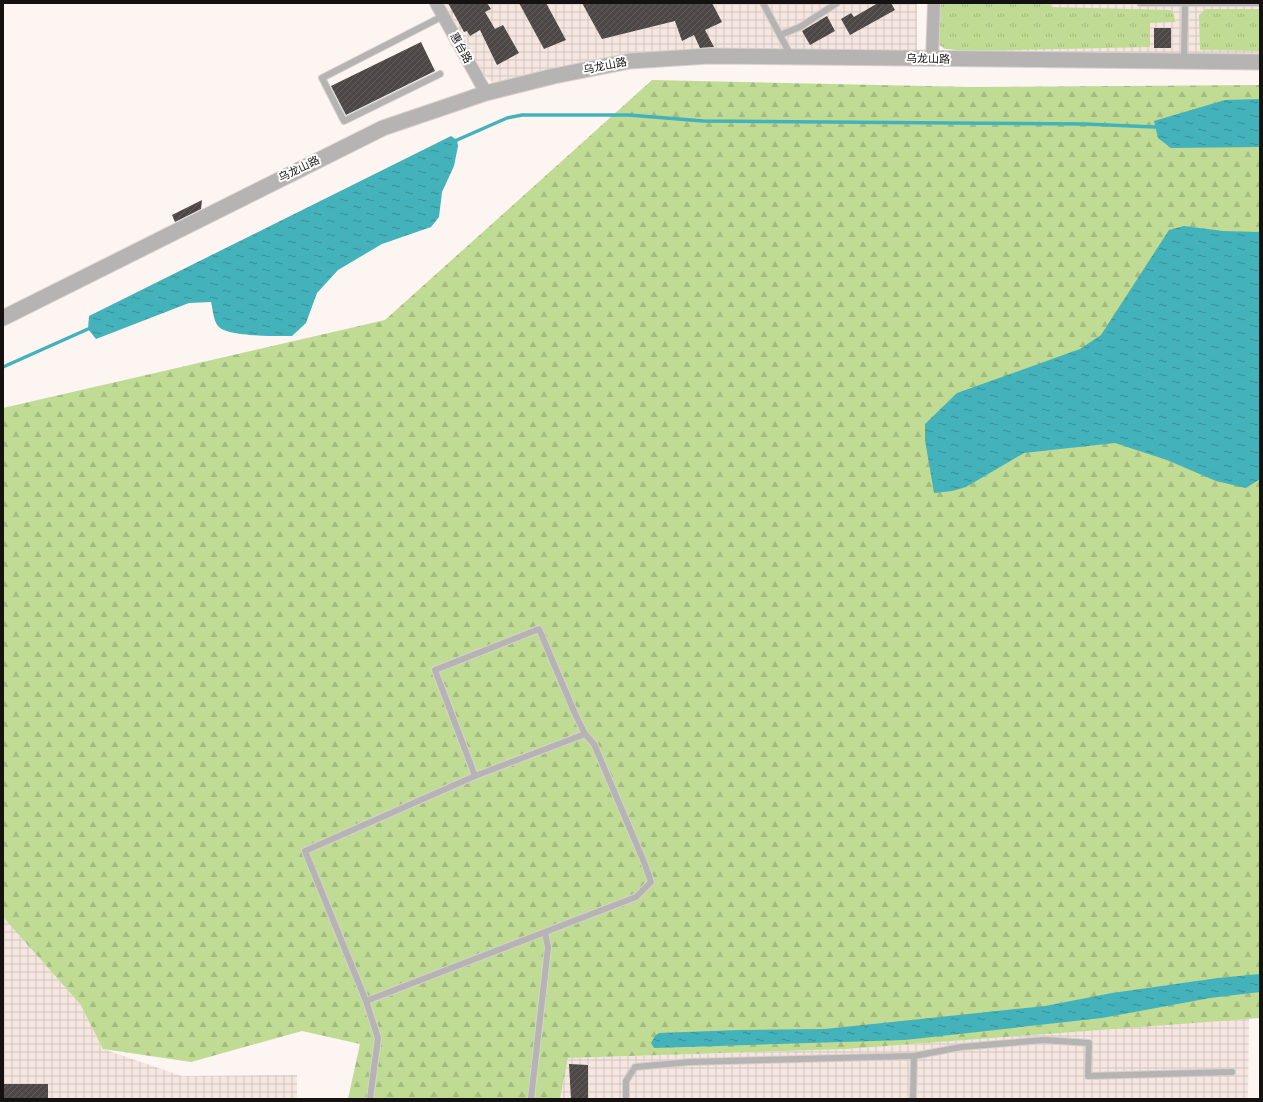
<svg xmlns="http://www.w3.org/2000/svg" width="1263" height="1102" font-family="'DejaVu Sans','Noto Sans SC',sans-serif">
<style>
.industrial{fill:url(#industrial-grid)}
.grass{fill:url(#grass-tufts)}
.forest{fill:url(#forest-firs)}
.water{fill:url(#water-ripples)}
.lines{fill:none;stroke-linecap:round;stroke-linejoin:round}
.stream{stroke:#44b2ba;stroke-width:3.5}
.building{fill:url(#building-hatch)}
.service-casing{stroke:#d8d1ce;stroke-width:8}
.minor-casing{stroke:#d8d1ce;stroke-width:14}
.tertiary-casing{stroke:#d8d1ce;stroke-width:17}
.service{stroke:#b6b3b3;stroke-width:6}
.minor{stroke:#b6b3b3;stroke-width:12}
.tertiary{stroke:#b6b3b3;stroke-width:15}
.labels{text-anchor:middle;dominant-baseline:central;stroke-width:4;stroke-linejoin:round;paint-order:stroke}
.street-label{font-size:11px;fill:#141110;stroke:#fff}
</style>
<defs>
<pattern id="industrial-grid" width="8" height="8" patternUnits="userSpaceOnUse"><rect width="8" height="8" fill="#f5e6e0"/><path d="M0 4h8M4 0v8" fill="none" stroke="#d1c4bf"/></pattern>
<pattern id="grass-tufts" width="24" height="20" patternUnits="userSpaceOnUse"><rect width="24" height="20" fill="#bfdb94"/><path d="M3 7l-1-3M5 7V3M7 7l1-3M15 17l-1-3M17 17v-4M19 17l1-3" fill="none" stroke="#a3bb7f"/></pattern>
<pattern id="forest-firs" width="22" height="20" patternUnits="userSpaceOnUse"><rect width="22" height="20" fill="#bfdb94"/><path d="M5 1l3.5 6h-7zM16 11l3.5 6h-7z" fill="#a3bb7f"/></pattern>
<pattern id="water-ripples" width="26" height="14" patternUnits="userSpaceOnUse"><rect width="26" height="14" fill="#44b2ba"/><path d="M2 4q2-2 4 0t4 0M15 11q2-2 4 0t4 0" fill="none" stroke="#388f96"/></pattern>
<pattern id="building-hatch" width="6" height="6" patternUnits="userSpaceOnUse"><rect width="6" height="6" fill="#4d4746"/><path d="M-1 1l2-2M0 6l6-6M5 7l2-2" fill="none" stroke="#625e5d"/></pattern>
</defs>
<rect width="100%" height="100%" fill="#fdf5f2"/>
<g class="industrial">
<path d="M442,3h475v50l-356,16 -68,14 -13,-11z"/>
<path d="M943,3h317v52l-308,-4 -9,-14z"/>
<path d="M3,917l77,87 23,45 79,27 115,-1v24h-294z"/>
<path d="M1249,1018l-1,81h-688l8,-41 278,-9z"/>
</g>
<g class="grass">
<path d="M939,3h112v4l119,3 4,5 1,7 -25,1v24l-180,4 -25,-2 -7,-5z"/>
<path d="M1206,9h54v42l-60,-1 -1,-35z"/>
</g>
<path class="forest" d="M652,80l319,7 289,-2v933l-414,31 -278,9 -8,41h-212l12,-55 -58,-13 -111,31 -88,-13 -23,-45 -77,-87v-509l382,-88z"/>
<g class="water">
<path d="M1260,99v48l-89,1 -13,-10 -4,-17 71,-21z"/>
<path d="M451,136l6,4 1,6 -4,20 -12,26 -3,25 -8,10 -49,17 -44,26 -21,23 -11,30 -14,13c-14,0 -66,1 -74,-10 -5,-6 -5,-17 -7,-24l-22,1 -93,36 -8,-10 1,-13z"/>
<path d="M1184,226l39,5 37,1v247l-14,9 -30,-7 -49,-21 -52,-17 -91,10 -58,34 -14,4 -18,2 -9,-53v-16l32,-31 123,-44 21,-14 68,-105z"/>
<path d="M1260,974v18l-50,6 -108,20 -197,22 -251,8 -3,-5 4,-7 4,-3 80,-3 86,-1 220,-23 67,-13 106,-15z"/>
</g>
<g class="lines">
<g class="stream">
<path d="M457,140l50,-22 15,-3h107l74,6 382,3 70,3"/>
<path d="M3,367l85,-38"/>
</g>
</g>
<g class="building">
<path d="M448,3h39l4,6 -6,3 10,17 8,-4 16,28 -22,12 -17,-35 -10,6 -3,-5 -3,1z"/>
<path d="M519,3h27l20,37 -22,9z"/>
<path d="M582,3h130l10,19 -17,8 9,17 -14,1 -6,-13 -12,6 -7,-20 -73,18z"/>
<path d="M878,3h13l4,7 -45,25 -9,-16 10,-6 3,4z"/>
<path d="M827,16l8,15 -25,14 -8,-14z"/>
<rect x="1154" y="28" width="17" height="20"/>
<path d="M421,42l14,29 -89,44 -15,-29z"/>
<path d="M202,200l-1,9 -26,13 -3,-7z"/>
<path d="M569,1064l19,1v34h-17z"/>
<rect x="3" y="1084" width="45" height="15"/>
</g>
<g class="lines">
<defs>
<g id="service">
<path d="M763,3l28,53"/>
<path d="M1140,3h120"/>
<path d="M780,35l20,-8 37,-24"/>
<path d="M1184,61l1,-57"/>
<path d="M440,74l-96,47 -22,-43 121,-62"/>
<path d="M366,1001l270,-104 15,-15 -7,-20 -50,-118 -9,-10 -9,-18 -37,-87 -104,41 40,106"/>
<path d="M370,1099l8,-61 -12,-37 -61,-150 170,-75 110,-42"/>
<path d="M531,1099l17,-152 -3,-14"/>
<path d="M626,1099v-18l9,-14 55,-5 224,-6 47,-9 83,-7 45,3 -1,33 144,-4"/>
<path d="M913,1099l1,-43"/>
</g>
<g id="minor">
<path d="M436,3l50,90"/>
<path d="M932,59l2,-56"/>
</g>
<path id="tertiary" d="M3,318l380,-190 103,-35 68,-17 76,-15 79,-5 551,6"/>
</defs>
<use href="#service" class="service-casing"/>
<use href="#minor" class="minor-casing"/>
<use href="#tertiary" class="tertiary-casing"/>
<use href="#service" class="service"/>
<use href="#minor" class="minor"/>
<use href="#tertiary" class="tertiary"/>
</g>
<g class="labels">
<g class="street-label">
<text transform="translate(461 48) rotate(61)">惠台路</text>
<text transform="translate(928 59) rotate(1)">乌龙山路</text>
<text transform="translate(605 66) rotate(-11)">乌龙山路</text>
<text transform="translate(299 169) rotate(-26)">乌龙山路</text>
</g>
</g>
<rect width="1263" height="1102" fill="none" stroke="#141110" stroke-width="8"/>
</svg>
